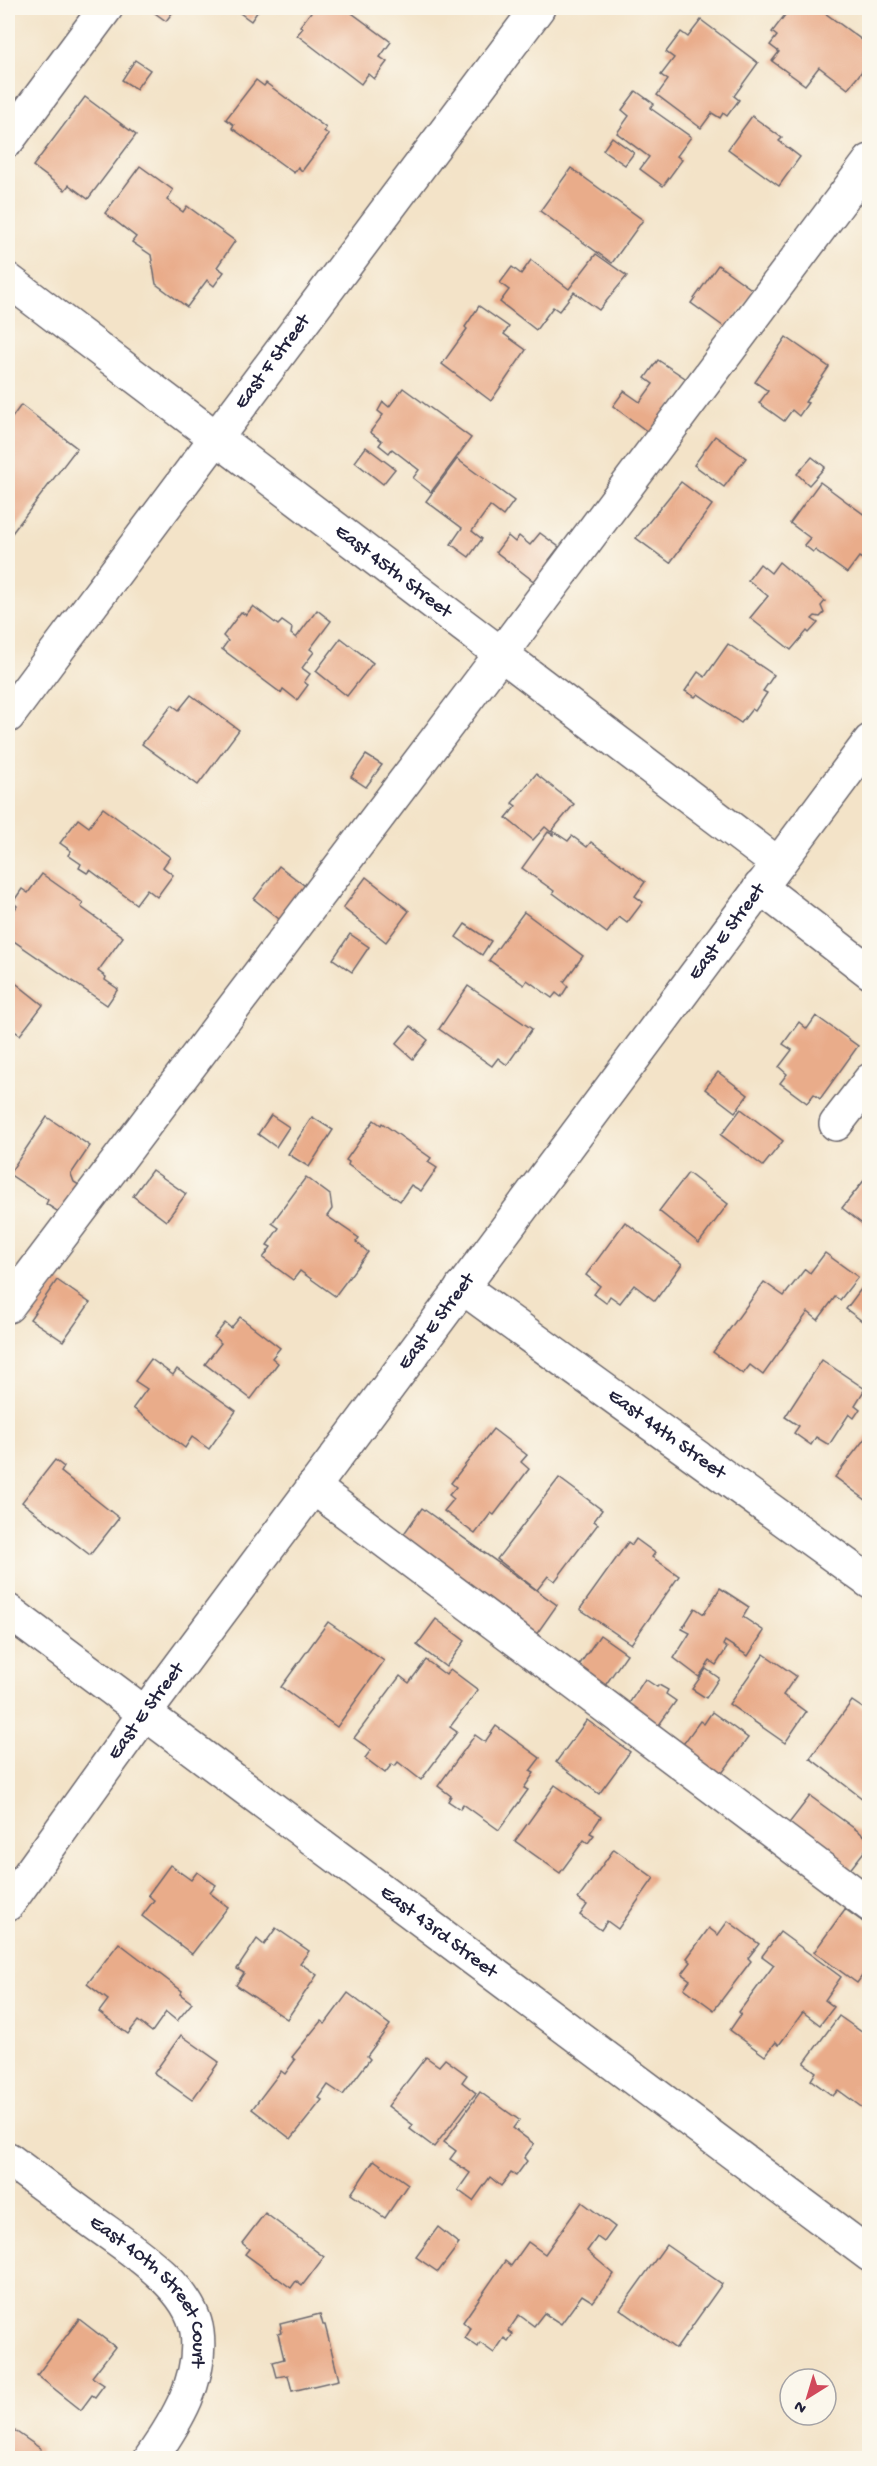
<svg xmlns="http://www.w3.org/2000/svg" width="877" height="2466" font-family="'Gochi Hand',sans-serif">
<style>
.building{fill:#e9ac8a}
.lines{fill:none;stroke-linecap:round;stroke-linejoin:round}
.minor-casing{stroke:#6b666c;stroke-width:36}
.minor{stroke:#fff;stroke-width:33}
.labels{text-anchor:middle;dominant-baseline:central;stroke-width:4.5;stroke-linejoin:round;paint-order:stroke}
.street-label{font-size:20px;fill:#22223b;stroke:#fbf7ec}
</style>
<rect width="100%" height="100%" fill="#fbf7ec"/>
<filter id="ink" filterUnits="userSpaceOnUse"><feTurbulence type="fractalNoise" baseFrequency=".0167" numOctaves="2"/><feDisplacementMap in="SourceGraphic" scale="12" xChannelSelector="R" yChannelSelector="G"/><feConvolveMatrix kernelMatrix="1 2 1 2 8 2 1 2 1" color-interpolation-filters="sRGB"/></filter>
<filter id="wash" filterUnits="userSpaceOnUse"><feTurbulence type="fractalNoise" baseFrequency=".008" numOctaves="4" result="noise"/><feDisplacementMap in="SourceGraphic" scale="24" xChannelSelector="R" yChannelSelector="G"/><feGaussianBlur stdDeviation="1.35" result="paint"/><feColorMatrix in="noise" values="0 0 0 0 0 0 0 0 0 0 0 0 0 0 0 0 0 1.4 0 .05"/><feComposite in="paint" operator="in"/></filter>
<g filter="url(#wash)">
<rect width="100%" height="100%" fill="#f3e3c8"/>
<g id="blocks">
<g class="building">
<path d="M148,8h28l-10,13z"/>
<path d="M233,8h27l-9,13z"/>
<path d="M314,8h31l46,34 -11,15 7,5 -13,17 -6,-5 -7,10 -64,-49 6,-7 -3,-2z"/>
<path d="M787,8h31l52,38v15l-22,28 -29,-22 -14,18 -33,-24 7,-9 -9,-7 7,-9 -5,-4 13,-17 -2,-2z"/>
<path d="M701,20l57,43 -24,33 5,4 -12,16 -4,-3 -3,5 -8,-5 -11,15 -44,-33 11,-15 -7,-5 13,-17 -8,-6 15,-20 7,5z"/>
<path d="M135,60l15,10 -14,19 -14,-9z"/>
<path d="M256,80l8,6 2,-3 60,45 -2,3 5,4 -27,36 -4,-4 -4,6 -62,-45 2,-3 -8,-6z"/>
<path d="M636,91l18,13 -4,4 41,29 -14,19 5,4 -19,26 -23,-17 9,-12 -32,-24 12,-17 -7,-6z"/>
<path d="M85,97l51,38 -48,64 -19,-14 -4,5 -32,-24z"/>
<path d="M752,116l30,22 -3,3 21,16 -21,29 -51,-37z"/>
<path d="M612,137l22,16 -9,12 -22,-15z"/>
<path d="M140,166l33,24 -6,10 16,12 4,-6 48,35 -18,26 7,5 -10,14 -7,-6 -20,27 -31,-23 -5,-29 -19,-13 4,-5 -31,-24z"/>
<path d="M571,168l72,52 -31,43 -72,-52z"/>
<path d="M596,254l31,22 -28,34 -25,-18 -15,19 -6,-4 -17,23 -36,-28 9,-12 -9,-7 12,-16 9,7 10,-14 38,29z"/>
<path d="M718,265l36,26 -27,38 -36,-26z"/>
<path d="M479,306l30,21 -5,7 22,16 -35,51 -49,-37 25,-35 -2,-2z"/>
<path d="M786,337l43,30 -24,35 3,1 -9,13 -7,-6 -8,11 -25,-18 9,-12 -13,-9z"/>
<path d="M658,360l30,20 -36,55 -39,-29 11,-15 16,11 13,-18 -8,-6z"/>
<path d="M403,388l68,50 -40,54 -18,-14 6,-8 -27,-21 -3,4 -10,-8 3,-4 -12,-9 13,-17 -5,-4 5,-9 6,5z"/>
<path d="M21,405l56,43 -68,89 -1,-114z"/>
<path d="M715,436l31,22 -22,29 -30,-22z"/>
<path d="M366,447l29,22 -12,15 -28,-22z"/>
<path d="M812,457l13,10 -16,18 -12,-11z"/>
<path d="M457,459l57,42 -11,15 -13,-10 -18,25 10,8 -13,18 -18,-13 11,-16 -36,-27z"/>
<path d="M681,482l31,23 -42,58 -34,-25z"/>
<path d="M820,482l50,37v22l-3,3 3,2v7l-6,7 -5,-3 -12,16 -32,-23 -2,2 -9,-7 6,-7 -20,-15z"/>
<path d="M540,533l19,14 -10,13 3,2 -16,21 -40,-31 12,-16 7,6 4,-6 11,9z"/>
<path d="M779,562l46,39 -4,5 3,7 -4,4 -5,-1 -3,3 6,4 -9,10 -2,-2 -16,19 -41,-32 18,-22 -20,-16 12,-16 11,9z"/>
<path d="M253,606l25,19 4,-4 10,7 -1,6 5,4 21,-28 14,11 -21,28 4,3 -12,16 8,6 -6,8 4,3 -11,15 -14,-11 -2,4 -59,-44 6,-8 -5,-5 18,-24 5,3z"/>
<path d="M341,638l32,25 -26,33 -31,-25z"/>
<path d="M728,644l46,31 -11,16 4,2 -12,18 -3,-2 -11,14 -43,-29 -3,3 -10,-6 13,-19 7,5z"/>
<path d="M191,695l48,35 -41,55 -56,-41 30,-39 7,5z"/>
<path d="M366,755l16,10 -16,22 -15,-10z"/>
<path d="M536,774l38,30 -23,28 -6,-5 -12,13 -27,-22 10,-12 -4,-3z"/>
<path d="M103,808l67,49 -7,10 10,8 -16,22 -10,-8 -11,15 -46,-34 -3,3 -8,-5 2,-4 -13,-9 3,-4 -11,-8 18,-24 11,8z"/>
<path d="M553,831l15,10 4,-5 15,11 4,-5 54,40 -10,14 8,6 -16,21 -8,-6 -12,16 -54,-40 1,-2 -32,-23 26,-36 5,3z"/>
<path d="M279,866l30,23 -25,34 -30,-24z"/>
<path d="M42,874l41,29 -2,4 42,30 -25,34 8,6 -1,3 13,9 -11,16 -99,-68v-18l9,-13 -4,-4 9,-13 6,4z"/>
<path d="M366,877l43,34 -23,31 -43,-34z"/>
<path d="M524,912l59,44 -19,26 4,4 -7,11 -5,-4 -4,5 -25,-18 -3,5 -35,-25z"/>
<path d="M465,924l26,17 -9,14 -26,-18z"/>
<path d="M350,934l19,13 -17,25 -19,-13z"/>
<path d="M8,977l35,28 -23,30 -12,-9z"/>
<path d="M468,986l64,43 -25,36 -9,-7 -6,8 -53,-37z"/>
<path d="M816,1016l42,30 -38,53 -6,-5 -7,9 -27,-20 7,-9 -8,-7 13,-17 -9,-6 16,-22 8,7z"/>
<path d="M411,1026l17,14 -15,19 -17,-15z"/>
<path d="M718,1072l30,23 -13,17 -30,-23z"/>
<path d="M741,1109l42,32 -20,25 -42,-31z"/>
<path d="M271,1115l18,12 -13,20 -18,-13z"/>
<path d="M47,1117l43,29 -19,28 3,8 5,3 -19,28 -14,-9 2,-4 -39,-26z"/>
<path d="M312,1117l21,13 -24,37 -21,-13z"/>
<path d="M374,1120l7,5 1,-2 49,35 -3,4 9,6 -16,23 -10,-6 -11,16 -52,-36 1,-3 -3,-2z"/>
<path d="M152,1170l34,24 -20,27 -33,-25z"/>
<path d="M688,1173l40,31 -29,39 -40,-32z"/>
<path d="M870,1173v57l-28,-22z"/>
<path d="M306,1177l24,18 2,14 -5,7 32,22 -3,4 12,10 -33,44 -35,-25 -7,9 -30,-22 8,-11 -4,-2 12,-17 -7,-5z"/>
<path d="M625,1222l57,42 -27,37 -21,-16 -14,18 -10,-7 -4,7 -12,-9 6,-8 -14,-11z"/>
<path d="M825,1253l33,24 -18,23 -5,-3 -17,23 -10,-8 -45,63 -13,-10 -7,9 -30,-22 51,-70 20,14 21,-27 5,4z"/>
<path d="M57,1280l33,23 -27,38 -33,-22z"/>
<path d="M864,1285l6,4v22l-8,10 -16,-12z"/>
<path d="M240,1317l40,31 -8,10 6,5 -27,36 -46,-35 16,-21 -7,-6 11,-14 6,5z"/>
<path d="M151,1359l22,16 4,-6 59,42 -27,38 -17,-12 -7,11 -52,-40 14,-19 -12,-8z"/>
<path d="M822,1360l43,29 -10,16 5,4 -6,9 -5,-4 -20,31 -13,-8 -5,8 -17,-12 5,-7 -14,-9z"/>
<path d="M493,1429l34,26 -6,7 8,7 -35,46 -3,-2 -16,21 -31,-23 10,-12 -5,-4 7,-8 -5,-4z"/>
<path d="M870,1432v71l-35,-26z"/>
<path d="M55,1460l9,7 -3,5 58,46 -29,37 -68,-53z"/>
<path d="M559,1478l43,32 -8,11 4,3 -43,57 -7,-5 -11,14 -40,-31z"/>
<path d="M422,1508l135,97 -26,37 -135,-97z"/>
<path d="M636,1539l19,14 -3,4 27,19 -48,68 -51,-35 48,-67 4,3z"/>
<path d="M720,1588l29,19 -6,10 21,14 -16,25 -23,-15 -2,4 4,3 -11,17 -6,-4 -11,16 -25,-19 16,-25 -8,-4 13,-21 9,6z"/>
<path d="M436,1619l29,22 -19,26 -29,-22z"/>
<path d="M328,1622l56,39 -47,66 -56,-40z"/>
<path d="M600,1635l27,19 -25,36 -27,-19z"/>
<path d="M764,1654l32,22 -13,19 23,17 -21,31 -56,-39z"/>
<path d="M426,1660l20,15 4,-6 28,21 -28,37 7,5 -36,48 -23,-18 -3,4 -3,-2 -7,9 -20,-15 6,-8 -17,-12 46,-62 9,7z"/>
<path d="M706,1669l13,9 -13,20 -14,-9z"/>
<path d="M645,1679l12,8 2,-2 9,5 -2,4 10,7 -22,31 -30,-21z"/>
<path d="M852,1701l18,12v77l-7,9 -53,-41z"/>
<path d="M712,1712l36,26 -31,42 -39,-29 22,-30 4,3z"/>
<path d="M587,1720l43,32 -31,42 -43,-32z"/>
<path d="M496,1726l44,32 -10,13 4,2 -10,15 4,2 -29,40 -36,-26 -3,5 -12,-8 3,-5 -13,-10 37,-51 10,7z"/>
<path d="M555,1785l46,32 -11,16 4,2 -6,8 -4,-3 -24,33 -45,-32z"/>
<path d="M810,1796l60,44v4l-25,32 -62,-45z"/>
<path d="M614,1849l40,29 -36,51 -11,-8 -6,9 -21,-15 7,-10 -9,-6z"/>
<path d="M170,1865l21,15 6,-8 19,13 -6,8 18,14 -36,47 -50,-38 12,-16 -6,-5z"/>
<path d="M845,1909l25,18v38l-13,18 -43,-31z"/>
<path d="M728,1921l31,23 -11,14 3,3 -37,49 -30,-22 6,-8 -8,-6 9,-12 -4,-4 22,-30 9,7z"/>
<path d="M276,1928l33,23 -9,12 17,12 -30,44 -51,-34 8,-12 -7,-4 20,-30 7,6z"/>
<path d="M780,1932l61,45 -16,23 9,7 -14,18 -17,-13 -24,33 -3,-3 -11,14 -35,-26 11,-16 -2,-2 35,-47 -12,-9z"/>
<path d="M119,1943l63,48 -2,3 12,9 -15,18 -11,-9 -14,20 -14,-11 -10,13 -29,-22 9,-12 -21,-16z"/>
<path d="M348,1993l42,32 -23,31 3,3 -27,36 -15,-10 -9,13 3,2 -31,39 -39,-30 29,-38 4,3 10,-14 -3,-3 29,-36 4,3z"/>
<path d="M839,2016l31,22v69l-3,4 -29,-21 -5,6 -22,-16 5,-8 -12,-9z"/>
<path d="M181,2035l38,27 -27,38 -38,-27z"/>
<path d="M426,2057l13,9 6,-7 22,16 -5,7 14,11 -42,54 -24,-18 3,-4 -25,-19z"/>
<path d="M480,2092l39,28 -6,8 21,16 -10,14 3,3 -11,15 -5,-3 -10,13 -11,-9 -17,24 -15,-11 12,-17 -20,-14 6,-8 -12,-9z"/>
<path d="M374,2160l34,24 -23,34 -34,-24z"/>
<path d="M582,2202l33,25 -11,15 -7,-5 -10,14 27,23 -21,28 -11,-7 -21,29 -17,-11 -10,13 -15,-11 -11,16 5,3 -5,7 -4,-3 -10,15 -14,-10 -2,4 -13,-9 6,-9 -8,-7 42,-61 6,5 17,-24 17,12z"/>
<path d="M265,2213l59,44 -22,29 -6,-5 -5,7 -46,-34 4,-5 -7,-6z"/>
<path d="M438,2227l21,17 -21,28 -22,-15z"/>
<path d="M666,2245l56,39 -46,65 -56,-40z"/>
<path d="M320,2314l3,11h2l14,55 -47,11 -4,-16 -11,2 -4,-15 11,-3 -6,-25 4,-1 -2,-9z"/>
<path d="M79,2319l36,28 -23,30 12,8 -9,12 -3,-2 -11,15 -44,-35z"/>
<path d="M8,2426l33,23 -6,9h-27z"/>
</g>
</g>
</g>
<g filter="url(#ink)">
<use href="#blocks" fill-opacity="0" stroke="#6b666c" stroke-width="1.5"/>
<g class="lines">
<defs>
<g id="minor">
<path d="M8,140l98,-132"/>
<path id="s1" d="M8,280l770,584"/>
<path id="s2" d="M8,716l530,-708"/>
<path d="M760,887l110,85"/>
<path d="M836,1124l34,-44"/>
<path id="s3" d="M462,1287l408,295"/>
<path d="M8,1306l493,-652 369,-493"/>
<path d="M313,1487l557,418"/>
<path id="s4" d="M8,1611l862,644"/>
<path id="s5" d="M8,1904l137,-191 725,-972"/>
<path id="s6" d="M8,2159c27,20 54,40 81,60 35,26 102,66 108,113 6,47 -21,90 -46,126"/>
</g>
</defs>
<use href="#minor" class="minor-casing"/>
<use href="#minor" class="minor"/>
</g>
</g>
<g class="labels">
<g class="street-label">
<text stroke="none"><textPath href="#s2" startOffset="442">East F Street</textPath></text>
<text stroke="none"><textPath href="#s1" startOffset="483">East 45th Street</textPath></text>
<text stroke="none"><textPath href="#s5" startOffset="1209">East E Street</textPath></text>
<text stroke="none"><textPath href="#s5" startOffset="723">East E Street</textPath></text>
<text stroke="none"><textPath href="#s3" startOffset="252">East 44th Street</textPath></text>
<text stroke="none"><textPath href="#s5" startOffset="237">East E Street</textPath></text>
<text stroke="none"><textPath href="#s4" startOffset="537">East 43rd Street</textPath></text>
<text stroke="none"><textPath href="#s6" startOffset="200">East 40th Street Court</textPath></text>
</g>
</g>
<rect width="877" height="2466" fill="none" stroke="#fbf7ec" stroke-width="30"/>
<g transform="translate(808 2397) rotate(217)"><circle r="28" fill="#fbf7ec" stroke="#a4a2a5" stroke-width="1.5"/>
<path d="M0-4.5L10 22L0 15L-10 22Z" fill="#d1495b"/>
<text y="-9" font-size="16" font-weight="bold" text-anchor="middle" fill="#22223b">N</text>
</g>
</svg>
